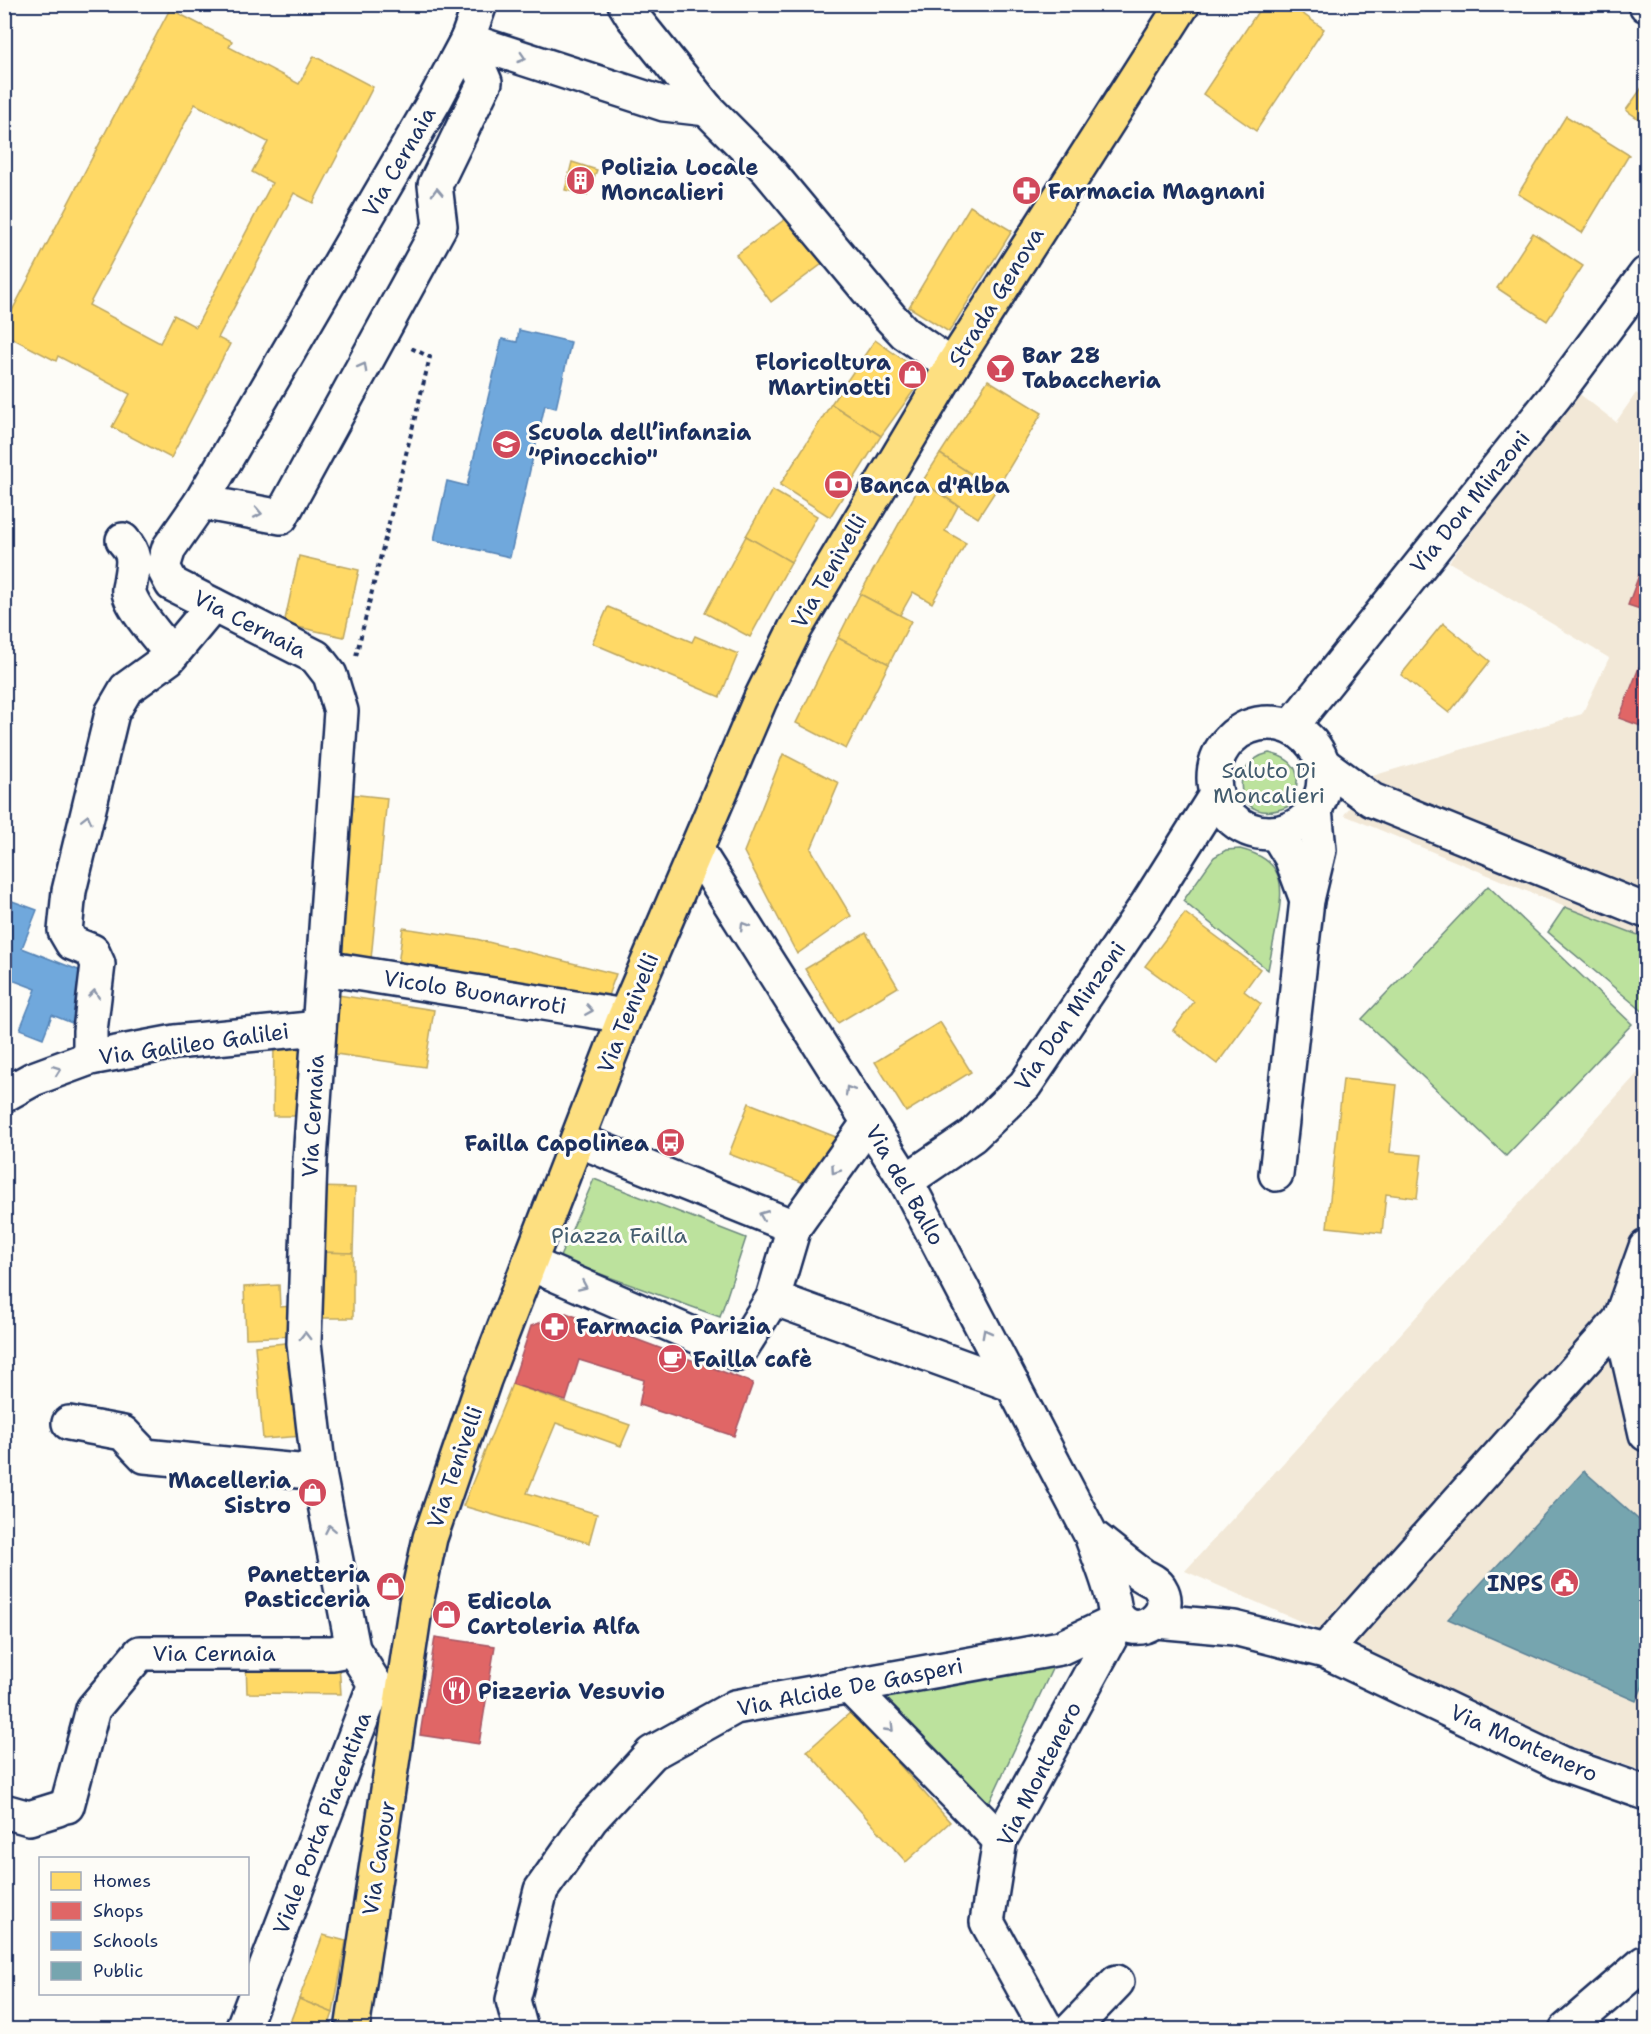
<svg xmlns="http://www.w3.org/2000/svg" width="1651" height="2034" font-family="'Shantell Sans',sans-serif">
<style>
.built{fill:#f2e8d7}
.green{fill:#bce29d;stroke:#6c887e;stroke-width:1.5}
.homes{fill:#ffd966;stroke:#bba664;stroke-width:1.5;fill-rule:evenodd}
.shops{fill:#e06666;stroke:#a55664;stroke-width:1.5}
.schools{fill:#6fa8dc;stroke:#5684b6;stroke-width:1.5}
.public{fill:#76a5af;stroke:#5b8297;stroke-width:1.5}
.lines{fill:none;stroke-linecap:round;stroke-linejoin:round}
.minor-casing{stroke:#1b2f5e;stroke-width:38}
.major-casing{stroke:#1b2f5e;stroke-width:38}
.path{stroke:#1b2f5e;stroke-width:4;stroke-dasharray:4.5 4.5;stroke-linecap:butt}
.minor{stroke:#fdfcf7;stroke-width:33}
.major{stroke:#fddf80;stroke-width:33}
.oneway{stroke:#8c96aa}
.labels{text-anchor:middle;dominant-baseline:central;stroke-width:6;stroke-linejoin:round;paint-order:stroke}
.street-label{font-size:22px;fill:#1b2f5e;stroke:#fdfcf7}
.poi-label{font-size:22px;font-weight:bold;fill:#1b2f5e;stroke:#fdfcf7;text-anchor:start}
.park-label{font-size:22px;fill:#435c6e;stroke:#fdfcf7}
</style>
<rect width="100%" height="100%" fill="#fdfcf7"/>
<filter id="ink" filterUnits="userSpaceOnUse"><feTurbulence type="fractalNoise" baseFrequency=".0167" numOctaves="2"/><feDisplacementMap in="SourceGraphic" scale="12" xChannelSelector="R" yChannelSelector="G"/><feConvolveMatrix kernelMatrix="1 2 1 2 8 2 1 2 1" color-interpolation-filters="sRGB"/></filter>
<g filter="url(#ink)">
<g class="built">
<path d="M1577,392l39,30 20,-29 10,7v538l-81,-31 -221,-92 28,-39 210,-62 27,-56 -160,-96z"/>
<path d="M1646,1064v708l-99,-34 -238,-113 -124,-54z"/>
</g>
<g class="green">
<path d="M1269,753c32,7 34,26 20,53 -54,25 -64,-43 -20,-53z"/>
<path d="M1240,849c45,11 44,35 37,75 -3,15 -6,30 -9,46l-85,-69 31,-44 12,-7z"/>
<path d="M1488,886l144,138 -126,132 -144,-137z"/>
<path d="M1565,907l81,31v76l-98,-82z"/>
<path d="M594,1179l152,59 -26,79 -161,-58z"/>
<path d="M1053,1667l-68,145 -117,-120z"/>
</g>
<g class="homes">
<path d="M1263,4h26l35,25 -68,102 -53,-37z"/>
<path d="M170,9l62,32 -3,6 70,37 15,-28 59,31 -60,116 -19,-10 -76,145 12,6 -59,114 -59,-31 18,-33 -72,-38 -2,5 -52,-27v-8zM195,104l73,38 -16,30 20,11 -76,144 -22,-12 -14,28 -71,-38z"/>
<path d="M1646,82v42l-20,-14z"/>
<path d="M1566,116l63,39 -47,78 -64,-39z"/>
<path d="M572,162l25,8 -10,25 -22,-5z"/>
<path d="M970,206l42,25 -63,101 -40,-25z"/>
<path d="M788,217l34,47 -51,38 -35,-47z"/>
<path d="M1533,233l50,33 -36,55 -50,-33z"/>
<path d="M875,340l50,35 -44,61 -50,-32z"/>
<path d="M988,380l54,33 -46,77 -56,-36z"/>
<path d="M831,404l50,32 -51,81 -50,-32z"/>
<path d="M940,454l56,36 -18,28 -56,-36z"/>
<path d="M922,482l36,24 -13,25 21,12 -34,60 -19,-11 -13,23 -40,-21z"/>
<path d="M772,490l45,26 -26,46 -45,-26z"/>
<path d="M746,536l45,26 -41,75 -45,-24z"/>
<path d="M299,556l60,14 -15,67 -60,-13z"/>
<path d="M860,594l51,27 -22,43 -51,-26z"/>
<path d="M608,607l84,35 3,-6 43,18 -18,43 -128,-54z"/>
<path d="M1443,623l47,38 -41,52 -48,-38z"/>
<path d="M838,638l51,26 -43,85 -50,-26z"/>
<path d="M783,754l56,29 -28,66 40,67 -54,38 -53,-102z"/>
<path d="M350,794l37,4 -16,161 -37,-3z"/>
<path d="M1185,913l75,56 -16,22 17,13 -44,60 -44,-34 21,-28 -49,-36z"/>
<path d="M403,928l73,11 140,35 -10,27 -208,-36z"/>
<path d="M866,933l32,54 -60,36 -33,-54z"/>
<path d="M338,995l96,15 -9,57 -96,-14z"/>
<path d="M940,1022l31,50 -65,40 -31,-50z"/>
<path d="M274,1044h33l-1,72h-33z"/>
<path d="M1343,1079l54,6 -7,67 32,3 -5,43 -31,-4 -4,39 -55,-6z"/>
<path d="M749,1103l87,34 -19,51 -88,-34z"/>
<path d="M317,1187l38,1 -2,65 -38,-1z"/>
<path d="M315,1252l38,1v65h-38z"/>
<path d="M279,1285l1,22 13,-1 1,30 -48,2 -2,-51z"/>
<path d="M295,1342l8,94 -40,3 -8,-93z"/>
<path d="M512,1384l118,41 -9,21 -65,-23 -29,70 70,21 -8,29 -126,-37z"/>
<path d="M246,1662l93,1 2,31 -94,-1z"/>
<path d="M852,1711l98,111 -44,40 -99,-111z"/>
<path d="M323,1935l23,6 -13,72 -34,-14z"/>
<path d="M299,1999l34,14 -6,17h-40z"/>
</g>
<g class="shops">
<path d="M1646,556v55l-18,-6z"/>
<path d="M1646,650v78l-27,-10z"/>
<path d="M566,1313l187,70 -19,53 -95,-31 5,-25 -65,-20 -13,41 -54,-17 19,-58z"/>
<path d="M435,1637l60,9 -16,98 -59,-9z"/>
</g>
<g class="schools">
<path d="M519,330l52,12 -15,66 -11,-3 -35,152 -76,-17 13,-59 20,5 35,-147 15,3z"/>
<path d="M4,898l33,12 -15,38 69,27 -19,48 -20,-8 -9,23 -23,-9 16,-40 -32,-12z"/>
</g>
<path class="public" d="M1584,1471l56,50 6,25v133l-10,22 -188,-82z"/>
<g class="lines">
<defs>
<g id="minor">
<path d="M625,4l8,13 74,92 60,60 123,148 15,16 47,33"/>
<path d="M1646,4v1"/>
<path d="M467,40l197,64 43,5"/>
<path d="M201,502l80,15 159,-291 -5,-41 50,-103 -18,-42"/>
<path d="M123,540c14,16 10,22 7,43 0,3 -2,6 -1,9 1,13 33,51 43,61"/>
<circle cx="1269" cy="778" r="55"/>
<path d="M1291,727l265,-332 90,-121"/>
<path d="M1323,764l49,36 274,111"/>
<path d="M1277,834l14,23 16,43"/>
<path d="M696,849l210,332 185,354c7,20 16,40 21,61 3,8 1,14 6,21 18,26 59,-2 42,-29 -4,-7 -12,-9 -18,-13 -18,-13 -34,-27 -51,-40"/>
<path d="M324,968l301,48"/>
<path d="M90,1058v-27l8,-67 -6,-13 -20,-8 -7,-12 4,-40 43,-178 14,-24 43,-31 44,-53"/>
<path d="M4,1095l29,-16 57,-21 85,-16 144,-14"/>
<path d="M1276,1174l31,-274 12,-50 -4,-41"/>
<path d="M906,1181l66,-45 53,-51 121,-179 70,-111"/>
<path d="M794,1227l75,-105"/>
<path d="M529,1263l209,91 35,-56 21,-71 -216,-87"/>
<path d="M773,1298l240,87"/>
<path d="M1620,1320l26,114"/>
<path d="M69,1423l54,10 22,23 174,17"/>
<path d="M1156,1621l78,7 91,23 235,112 86,30"/>
<path d="M1325,1651l295,-331 26,-73"/>
<path d="M375,1684l-22,-35 -34,-176 -15,-130 6,-183 31,-449 -11,-36 -14,-18 -144,-73 -9,-17 6,-19 32,-46 234,-402 32,-60 13,-36"/>
<path d="M849,1686l151,154"/>
<path d="M67,1806l26,-97 47,-56h192l21,-4"/>
<path d="M4,1811l25,7 29,-9"/>
<path d="M242,2030l133,-346"/>
<path d="M521,2030l-8,-30 28,-110 50,-71 61,-66 83,-46 325,-59 60,-28"/>
<path d="M1047,2030l-60,-108 13,-82 120,-220"/>
<path d="M1071,2030l46,-48"/>
<path d="M1566,2030l78,-67"/>
</g>
<path id="major" d="M352,2030l64,-427 14,-65 54,-158 141,-364 135,-316 35,-71 157,-263 231,-362"/>
</defs>
<use href="#minor" class="minor-casing"/>
<use href="#major" class="major-casing"/>
<path class="path" d="M356,656l74,-299 -21,-10"/>
<use href="#minor" class="minor"/>
<use href="#major" class="major"/>
</g>
<defs><path id="oneway-chevron" d="M-2-3.5L2.5 0L-2 3.5" fill="none" stroke-width="1.6" stroke-linecap="round" stroke-linejoin="round" transform="scale(1.5)"/></defs>
<g class="oneway">
<use href="#oneway-chevron" transform="translate(522 58) rotate(18)"/>
<use href="#oneway-chevron" transform="translate(437 192) rotate(-92)"/>
<use href="#oneway-chevron" transform="translate(363 367) rotate(-61)"/>
<use href="#oneway-chevron" transform="translate(258 513) rotate(11)"/>
<use href="#oneway-chevron" transform="translate(87 819) rotate(-76)"/>
<use href="#oneway-chevron" transform="translate(744 926) rotate(-122)"/>
<use href="#oneway-chevron" transform="translate(94 994) rotate(-83)"/>
<use href="#oneway-chevron" transform="translate(589 1010) rotate(9)"/>
<use href="#oneway-chevron" transform="translate(57 1070) rotate(-20)"/>
<use href="#oneway-chevron" transform="translate(849 1090) rotate(-122)"/>
<use href="#oneway-chevron" transform="translate(835 1170) rotate(125)"/>
<use href="#oneway-chevron" transform="translate(763 1215) rotate(-158)"/>
<use href="#oneway-chevron" transform="translate(583 1286) rotate(24)"/>
<use href="#oneway-chevron" transform="translate(986 1333) rotate(-118)"/>
<use href="#oneway-chevron" transform="translate(305 1336) rotate(-90)"/>
<use href="#oneway-chevron" transform="translate(330 1529) rotate(-101)"/>
<use href="#oneway-chevron" transform="translate(890 1728) rotate(46)"/>
</g>
</g>
<defs>
<symbol id="building-disc" viewBox="-11 -11 22 22"><circle r="9.5" fill="#d1495b" stroke="#fdfcf7"/><path d="M-4-6H4V6H1V3H-1V6H-4ZM-2.5-4.3h1.7v1.8h-1.7ZM.8-4.3h1.7v1.8H.8ZM-2.5-1h1.7V.8h-1.7ZM.8-1h1.7V.8H.8Z" fill="#fff"/></symbol>
<symbol id="pharmacy-disc" viewBox="-11 -11 22 22"><circle r="9.5" fill="#d1495b" stroke="#fdfcf7"/><path d="M-2-6h4v4h4v4h-4v4h-4v-4h-4v-4h4Z" fill="#fff"/></symbol>
<symbol id="bar-disc" viewBox="-11 -11 22 22"><circle r="9.5" fill="#d1495b" stroke="#fdfcf7"/><path d="M-6-5H6L.8 .8V4.5H3.5V6h-7V4.5H-.8V.8Z" fill="#fff"/></symbol>
<symbol id="shop-disc" viewBox="-11 -11 22 22"><circle r="9.5" fill="#d1495b" stroke="#fdfcf7"/><path d="M-5-2.5h2.3a2.7 3.5 0 0 1 5.4 0H5L5.5 6h-11ZM-1.5-2.5h3a1.5 2.3 0 0 0-3 0Z" fill="#fff"/></symbol>
<symbol id="school-disc" viewBox="-11 -11 22 22"><circle r="9.5" fill="#d1495b" stroke="#fdfcf7"/><path d="M0-5L7-2L0 1L-7-2ZM-4 1L0 2.5L4 1V4Q0 6-4 4Z" fill="#fff"/></symbol>
<symbol id="bank-disc" viewBox="-11 -11 22 22"><circle r="9.5" fill="#d1495b" stroke="#fdfcf7"/><path d="M-6-4H6V4H-6ZM0-2.3a2.3 2.3 0 1 0 0 4.6a2.3 2.3 0 1 0 0-4.6Z" fill="#fff"/></symbol>
<symbol id="bus-disc" viewBox="-11 -11 22 22"><circle r="9.5" fill="#d1495b" stroke="#fdfcf7"/><path d="M-5-6H5V4H4V6H2V4H-2V6H-4V4H-5ZM-3.5-4V0h7V-4ZM-3.5 1.2v1.5H-2V1.2ZM2 1.2v1.5H3.5V1.2Z" fill="#fff"/></symbol>
<symbol id="cafe-disc" viewBox="-11 -11 22 22"><circle r="9.5" fill="#d1495b" stroke="#fdfcf7"/><path d="M-5.5-4.5H6V0H3Q3 3.5 0 3.5H-2.5Q-5.5 3.5-5.5 0ZM3-3.2v2h1.7v-2ZM-6 4.5H4V6H-6Z" fill="#fff"/></symbol>
<symbol id="civic-disc" viewBox="-11 -11 22 22"><circle r="9.5" fill="#d1495b" stroke="#fdfcf7"/><path d="M-.6-6.5H3V-4.5H.6V-3L4-1V1h2V6H-6V1h2V-1L-.6-3ZM-1.2 2.5V6h2.4V2.5Z" fill="#fff"/></symbol>
<symbol id="restaurant-disc" viewBox="-11 -11 22 22"><circle r="9.5" fill="#d1495b" stroke="#fdfcf7"/><path d="M-5-6h1v4h1v-4h1v4h1v-4h1v5L-1.5 .5V6h-2V.5L-5-1ZM5-6V6H3V1.5H1.5Q1.5-4 5-6Z" fill="#fff"/></symbol>
</defs>
<g fill-rule="evenodd">
<use href="#building-disc" x="564" y="164" width="33" height="33"/>
<use href="#pharmacy-disc" x="1010" y="174" width="33" height="33"/>
<use href="#bar-disc" x="984" y="352" width="33" height="33"/>
<use href="#shop-disc" x="896" y="358" width="33" height="33"/>
<use href="#school-disc" x="490" y="428" width="33" height="33"/>
<use href="#bank-disc" x="822" y="468" width="33" height="33"/>
<use href="#bus-disc" x="654" y="1126" width="33" height="33"/>
<use href="#pharmacy-disc" x="538" y="1310" width="33" height="33"/>
<use href="#cafe-disc" x="656" y="1342" width="33" height="33"/>
<use href="#shop-disc" x="296" y="1476" width="33" height="33"/>
<use href="#civic-disc" x="1548" y="1566" width="33" height="33"/>
<use href="#shop-disc" x="374" y="1570" width="33" height="33"/>
<use href="#shop-disc" x="430" y="1598" width="33" height="33"/>
<use href="#restaurant-disc" x="440" y="1674" width="33" height="33"/>
</g>
<g class="labels">
<g class="street-label">
<text transform="translate(399 162) rotate(-60)">Via Cernaia</text>
<text transform="translate(996 297) rotate(-58)">Strada Genova</text>
<text transform="translate(1470 502) rotate(-51)">Via Don Minzoni</text>
<text transform="translate(829 571) rotate(-60)">Via Tenivelli</text>
<text transform="translate(250 624) rotate(27)">Via Cernaia</text>
<text transform="translate(475 992) rotate(9)">Vicolo Buonarroti</text>
<text transform="translate(628 1013) rotate(-68)">Via Tenivelli</text>
<text transform="translate(1070 1016) rotate(-55)">Via Don Minzoni</text>
<text transform="translate(194 1044) rotate(-8)">Via Galileo Galilei</text>
<text transform="translate(313 1116) rotate(-87)">Via Cernaia</text>
<text transform="translate(905 1185) rotate(60)">Via del Ballo</text>
<text transform="translate(455 1467) rotate(-71)">Via Tenivelli</text>
<text x="214" y="1653">Via Cernaia</text>
<text transform="translate(850 1687) rotate(-11)">Via Alcide De Gasperi</text>
<text transform="translate(1524 1743) rotate(24)">Via Montenero</text>
<text transform="translate(1039 1774) rotate(-63)">Via Montenero</text>
<text transform="translate(322 1823) rotate(-69)">Viale Porta Piacentina</text>
<text transform="translate(379 1858) rotate(-81)">Via Cavour</text>
</g>
<g class="poi-label">
<text x="601" y="167">Polizia Locale<tspan x="601" dy="25">Moncalieri</tspan></text>
<text x="1048" y="191">Farmacia Magnani</text>
<text x="1022" y="355">Bar 28<tspan x="1022" dy="25">Tabaccheria</tspan></text>
<text x="891" y="362" text-anchor="end">Floricoltura<tspan x="891" dy="25">Martinotti</tspan></text>
<text x="528" y="432">Scuola dell’infanzia<tspan x="528" dy="25">”Pinocchio"</tspan></text>
<text x="860" y="485">Banca d'Alba</text>
<text x="649" y="1143" text-anchor="end">Failla Capolinea</text>
<text x="576" y="1326">Farmacia Parizia</text>
<text x="693" y="1359">Failla cafè</text>
<text x="291" y="1480" text-anchor="end">Macelleria<tspan x="291" dy="25">Sistro</tspan></text>
<text x="370" y="1574" text-anchor="end">Panetteria<tspan x="370" dy="25">Pasticceria</tspan></text>
<text x="1543" y="1583" text-anchor="end">INPS</text>
<text x="467" y="1601">Edicola<tspan x="467" dy="25">Cartoleria Alfa</tspan></text>
<text x="478" y="1691">Pizzeria Vesuvio</text>
</g>
<g class="park-label">
<text x="1269" y="770">Saluto Di<tspan x="1269" dy="25">Moncalieri</tspan></text>
<text x="619" y="1235">Piazza Failla</text>
</g>
</g>
<rect width="1651" height="2034" fill="none" stroke="#fdfcf7" stroke-width="24"/>
<rect x="12" y="12" width="1627" height="2010" fill="none" stroke="#1b2f5e" stroke-width="2" filter="url(#ink)"/>
<rect x="39" y="1857" width="210" height="138" fill="#fdfcf7" stroke="#a3aaba" stroke-width="1.5"/>
<rect x="51" y="1872" width="30" height="18" fill="#ffd966" stroke="#a3aaba" stroke-width="1.5"/>
<text x="93" y="1887" font-size="18" fill="#1b2f5e">Homes</text>
<rect x="51" y="1902" width="30" height="18" fill="#e06666" stroke="#a3aaba" stroke-width="1.5"/>
<text x="93" y="1917" font-size="18" fill="#1b2f5e">Shops</text>
<rect x="51" y="1932" width="30" height="18" fill="#6fa8dc" stroke="#a3aaba" stroke-width="1.5"/>
<text x="93" y="1947" font-size="18" fill="#1b2f5e">Schools</text>
<rect x="51" y="1962" width="30" height="18" fill="#76a5af" stroke="#a3aaba" stroke-width="1.5"/>
<text x="93" y="1977" font-size="18" fill="#1b2f5e">Public</text>
</svg>
